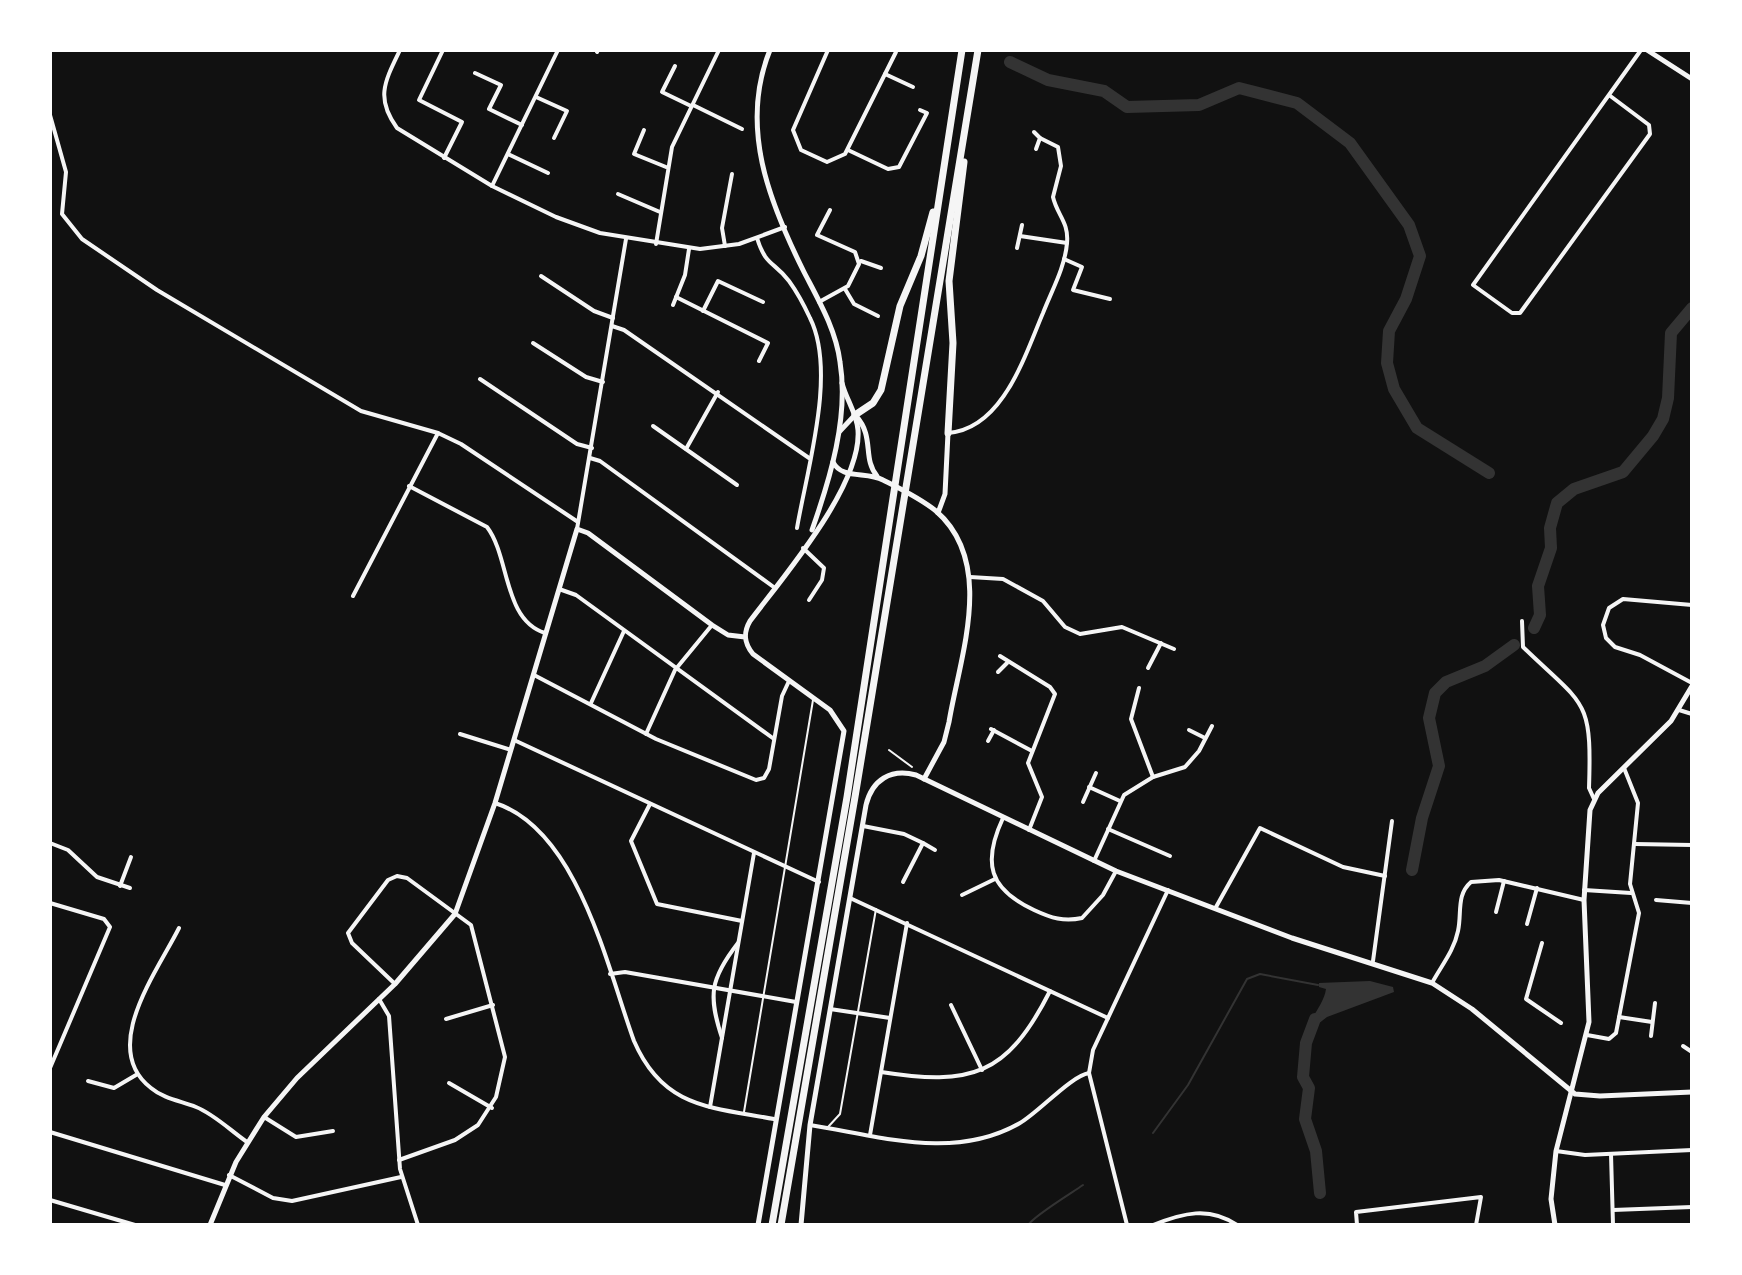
<svg xmlns="http://www.w3.org/2000/svg" width="1742" height="1275" font-family="'Varela Round',sans-serif">
<style>
.water{fill:#333}
.lines{fill:none;stroke-linecap:round;stroke-linejoin:round}
.stream{stroke:#333;stroke-width:2}
.river{stroke:#333;stroke-width:12}
.service{stroke:#f5f5f5;stroke-width:2}
.minor{stroke:#f5f5f5;stroke-width:4}
.tertiary{stroke:#f5f5f5;stroke-width:5}
.trunk{stroke:#f5f5f5;stroke-width:7}
</style>
<rect width="100%" height="100%" fill="#111"/>
<path class="water" d="M1370,981l23,6 1,5 -67,25 -18,14c0,-14 15,-26 17,-42l-7,-2v-4z"/>
<g class="lines">
<g class="stream">
<path d="M1153,1133l35,-48 59,-106 13,-5 58,11"/>
<path d="M1028,1225c7,-10 42,-31 55,-40"/>
</g>
<g class="river">
<path d="M1010,62l38,18 56,11 23,16 72,-2 40,-17 58,15 53,40 59,82 11,31 -14,43 -17,32 -2,32 7,26 23,39 72,45"/>
<path d="M1534,628l6,-13 -2,-29 13,-38 -1,-20 7,-25 17,-14 49,-17 30,-36 10,-17 5,-21 3,-65 21,-25"/>
<path d="M1412,870l10,-52 17,-52 -10,-48 6,-25 11,-11 39,-16 29,-21"/>
<path d="M1315,1019l-9,24 -3,34 6,11 -4,31 11,32 4,42"/>
</g>
<g class="service">
<path d="M889,750l23,17"/>
<path d="M744,1112l69,-412"/>
<path d="M828,1127l12,-13 36,-205"/>
</g>
<g class="minor">
<path d="M400,50c-15,31 -25,48 -3,78l95,58 64,31 44,16 100,16 39,-5 46,-17"/>
<path d="M443,50l-24,50 43,22 -18,36"/>
<path d="M828,50l-35,80 8,20 26,12 18,-8 51,-102"/>
<path d="M597,52l1,-2"/>
<path d="M675,66l-13,26 29,14"/>
<path d="M475,73l26,12 -12,24 33,16"/>
<path d="M885,74l28,13"/>
<path d="M1609,95l40,30 1,9 -130,179h-8l-39,-28c56,-79 112,-157 168,-235"/>
<path d="M536,97l31,14 -13,27"/>
<path d="M693,105l49,24"/>
<path d="M50,115l16,57 -4,42 20,25 75,51 204,121 77,22 23,11 117,78"/>
<path d="M644,130l-10,24 32,13"/>
<path d="M1034,132l6,6 -4,11"/>
<path d="M848,150l40,19 11,-2 28,-54 -7,-3"/>
<path d="M508,154l40,19"/>
<path d="M492,186l66,-136"/>
<path d="M618,194l42,18"/>
<path d="M1020,236l47,7"/>
<path d="M757,238c9,29 17,23 32,43 8,11 15,24 21,37 27,54 -3,151 -13,210"/>
<path d="M656,244l16,-97 47,-97"/>
<path d="M725,246l-3,-18 10,-54"/>
<path d="M1017,248l5,-23"/>
<path d="M1064,259l18,8 -9,23 37,9"/>
<path d="M861,261l20,7"/>
<path d="M541,276l53,35 19,7"/>
<path d="M845,289l9,15 24,12"/>
<path d="M676,297l92,46 -9,18"/>
<path d="M819,302l29,-16 11,-22 -4,-12 -38,-17 13,-25"/>
<path d="M673,305l12,-30 4,-26"/>
<path d="M703,311l15,-30 45,21"/>
<path d="M612,326l12,4 185,128"/>
<path d="M533,343l53,34 17,5"/>
<path d="M480,379l97,65 15,4"/>
<path d="M653,426l84,59"/>
<path d="M948,433c55,-4 77,-78 95,-120 9,-23 22,-46 24,-70 2,-21 -10,-28 -14,-46l8,-31 -3,-19 -18,-9"/>
<path d="M686,449l32,-57"/>
<path d="M590,458l10,3 175,127"/>
<path d="M409,486l78,41c23,30 16,93 58,106"/>
<path d="M577,529l49,-290"/>
<path d="M803,548l21,20 -2,12 -13,20"/>
<path d="M970,577l33,2 40,22 22,26 15,7 42,-7 52,22"/>
<path d="M559,589l17,6 198,144"/>
<path d="M353,596l85,-163"/>
<path d="M1692,605l-69,-6 -14,9 -6,17 3,13 9,9 25,8 52,28"/>
<path d="M1522,621l1,26c62,60 69,50 66,141l5,11"/>
<path d="M1000,656l50,31 5,7 -27,69 14,34 -13,33"/>
<path d="M1148,668l13,-25"/>
<path d="M998,672l9,-9"/>
<path d="M534,675l122,64 100,41 8,-2 5,-9 13,-73 7,-15"/>
<path d="M1139,688l-8,31 22,58"/>
<path d="M591,703l33,-72"/>
<path d="M1679,710l13,4"/>
<path d="M991,729l41,22"/>
<path d="M1189,730l16,8"/>
<path d="M460,734l51,16"/>
<path d="M646,734l29,-64 37,-45"/>
<path d="M514,740l305,142"/>
<path d="M988,741l6,-11"/>
<path d="M1089,787l31,14"/>
<path d="M1083,802l13,-29"/>
<path d="M495,803c83,27 112,164 139,238 29,67 76,66 140,78"/>
<path d="M650,804l-19,37 26,63 85,17"/>
<path d="M1003,818c-21,45 -14,71 31,92 17,8 30,12 48,8l21,-23 13,-24"/>
<path d="M863,826l41,8 19,9 -20,39"/>
<path d="M1108,829l62,27"/>
<path d="M50,843l18,7 29,27 33,11"/>
<path d="M923,843l12,7"/>
<path d="M1635,844l57,1"/>
<path d="M1094,861l30,-66 29,-18 32,-10 14,-16 13,-25"/>
<path d="M120,886l11,-29"/>
<path d="M1584,890l47,3"/>
<path d="M962,895l33,-16"/>
<path d="M850,898l258,120"/>
<path d="M1656,900l36,3"/>
<path d="M50,903l54,16 6,8 -60,141"/>
<path d="M1216,907l44,-79 83,39 42,9"/>
<path d="M1496,912l8,-31"/>
<path d="M1527,924l10,-36"/>
<path d="M179,928c-22,44 -80,120 -28,160 13,11 30,13 45,19 18,7 35,24 51,35"/>
<path d="M1542,943l-16,56 35,24"/>
<path d="M1373,961l19,-140"/>
<path d="M610,974l15,-2 171,30"/>
<path d="M1432,983c9,-17 22,-32 26,-52 4,-18 -2,-36 13,-49l28,-2 85,20"/>
<path d="M395,984l-43,-41 -4,-10 40,-53 9,-4 10,2 64,47 34,132 -9,40 -18,28 -23,15 -56,20"/>
<path d="M379,999l10,17 11,153 18,56"/>
<path d="M951,1005l31,65"/>
<path d="M830,1009l60,9"/>
<path d="M1619,1017l33,5"/>
<path d="M446,1019l47,-14"/>
<path d="M1587,1035l22,4 7,-6 23,-120 -9,-29 8,-81 -14,-35"/>
<path d="M1651,1036l4,-33"/>
<path d="M722,1038c-14,-43 -12,-59 16,-95"/>
<path d="M1683,1046l9,6"/>
<path d="M881,1072c90,14 126,4 169,-81"/>
<path d="M1089,1073l38,152"/>
<path d="M88,1081l26,7 22,-13"/>
<path d="M449,1083l43,25"/>
<path d="M710,1107l44,-254"/>
<path d="M264,1117l32,20 37,-6"/>
<path d="M810,1125c70,11 144,36 210,-2 20,-12 51,-47 69,-50l4,-23 75,-160"/>
<path d="M50,1132l175,53"/>
<path d="M870,1135l37,-212"/>
<path d="M1556,1151l29,4 107,-5"/>
<path d="M1611,1154l2,71"/>
<path d="M229,1175l44,23 19,3 109,-24"/>
<path d="M50,1200l85,25"/>
<path d="M1613,1210l79,-3"/>
<path d="M1153,1225c30,-12 56,-19 84,0"/>
<path d="M1357,1225l-1,-13 125,-15 -5,28"/>
</g>
<g class="tertiary">
<path d="M770,50c-31,76 -1,152 34,222 15,29 32,58 36,90 9,55 -10,117 -28,168"/>
<path d="M1647,50l45,29"/>
<path d="M856,416c19,21 6,42 21,60"/>
<path d="M840,431l15,-16"/>
<path d="M833,462c9,18 34,9 50,18 18,9 37,18 53,31 60,52 24,145 13,211l-5,20 -20,37"/>
<path d="M938,513l7,-19 3,-61"/>
<path d="M210,1225l26,-63 28,-45 33,-39 98,-94 60,-70 40,-111 82,-274 11,4 124,92 16,10 17,2"/>
<path d="M758,1225l86,-494 -14,-21 -77,-56c-9,-11 -10,-21 -3,-33 34,-45 112,-136 108,-191 -1,-16 -12,-31 -16,-47"/>
<path d="M801,1225l9,-100 56,-320c6,-25 25,-37 50,-30l200,96 176,67 140,45 40,26 103,85 25,2 92,-4"/>
<path d="M1555,1225l-4,-26 5,-48 33,-129 -5,-122 6,-90 8,-17 73,-72 21,-35"/>
</g>
<g class="trunk">
<path d="M855,415l18,-12 8,-13 19,-84 21,-50 12,-44"/>
<path d="M948,433l5,-90 -4,-62 15,-119"/>
<path d="M772,1225l75,-428 115,-747"/>
<path d="M781,1225l74,-428 123,-747"/>
</g>
</g>
<rect width="1742" height="1275" fill="none" stroke="#ffffff" stroke-width="104"/>
</svg>
